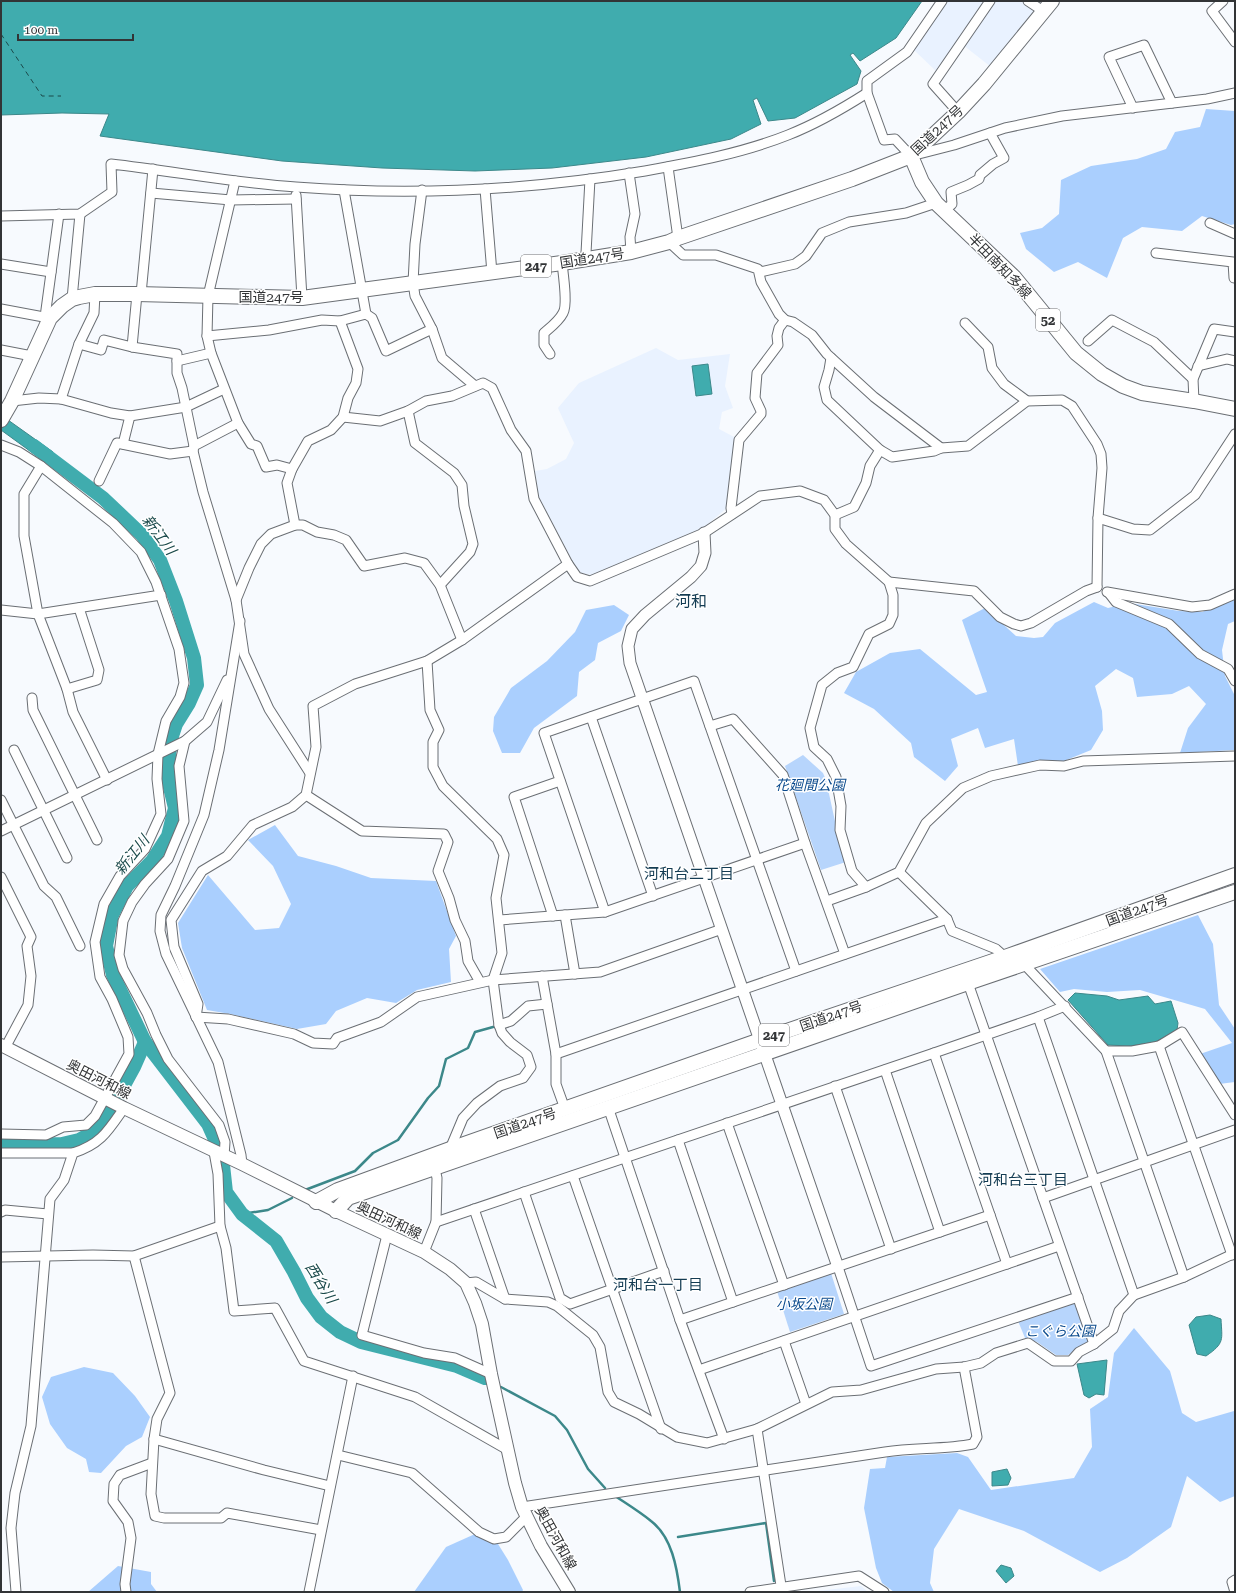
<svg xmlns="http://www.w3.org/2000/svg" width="1236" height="1593" font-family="'Roboto Serif','Noto Sans JP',serif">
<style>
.built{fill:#e9f2ff}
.green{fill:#b7d5fc}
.forest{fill:#aacffe}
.water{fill:#40acae;stroke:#3c888a}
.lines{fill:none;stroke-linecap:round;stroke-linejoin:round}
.stream{stroke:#3c888a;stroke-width:2.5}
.river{stroke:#40acae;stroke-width:14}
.ferry{stroke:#1b4a4b;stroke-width:1;stroke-dasharray:5 4;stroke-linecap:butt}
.minor-casing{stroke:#6b6f74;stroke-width:11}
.tertiary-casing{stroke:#6b6f74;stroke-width:13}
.secondary-casing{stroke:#6b6f74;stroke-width:14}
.primary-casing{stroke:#6b6f74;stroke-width:16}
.trunk-casing{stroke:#6b6f74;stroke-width:16}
.minor{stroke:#fff;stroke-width:9}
.tertiary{stroke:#fff;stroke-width:11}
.secondary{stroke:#fff;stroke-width:12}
.primary{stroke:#fff;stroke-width:14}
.trunk{stroke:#fff;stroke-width:14}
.labels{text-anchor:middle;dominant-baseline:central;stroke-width:3;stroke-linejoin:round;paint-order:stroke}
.shield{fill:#fff;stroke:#707172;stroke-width:1}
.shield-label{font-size:13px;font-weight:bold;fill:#323436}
.street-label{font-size:14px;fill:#323436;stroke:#fff}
.park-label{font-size:14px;font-style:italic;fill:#0a4a8d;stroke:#fff}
.water-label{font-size:15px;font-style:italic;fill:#1b4a4b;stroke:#fff}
.neighbourhood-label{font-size:15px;fill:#143c53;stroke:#fff}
.quarter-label{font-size:16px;fill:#143c53;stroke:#fff}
</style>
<rect width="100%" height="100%" fill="#f7fafe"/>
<g class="built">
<path d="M948,1h101l-58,66 -33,-26 -21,31 -23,-22z"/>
<path d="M656,348l22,12 52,-6 -5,32 8,22 -11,4 -3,17 17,9 -8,69 -26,22 -110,46 -11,-2 -8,-11 -34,-65 -4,-26 12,-2 19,-10 8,-16 -16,-35 21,-25z"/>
<path d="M861,1586l7,6h-59z"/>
</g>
<g class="green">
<path d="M803,755l20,18 3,7 12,55 8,27 -25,8 -36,-104z"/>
<path d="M831,1273l13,41 -54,18 -13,-41z"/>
<path d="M1072,1302l3,2 14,39 -10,4 -11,8h-12l-19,-13 -12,-4 -7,-17z"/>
</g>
<g class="forest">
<path d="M1206,109l29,2v113l-4,1 -29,-9 -20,15 -40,-4 -19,11 -16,40 -29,-16 -24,10 -28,-23 -6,-16 22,-5 17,-14 2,-34 30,-14 46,-7 29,-10 9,-17 25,-5z"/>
<path d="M1235,599v22l-7,3 -6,26 3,26 10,20v54l-55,3 8,-25 18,-24 -17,-18 -17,8 -35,3 -4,-19 -17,-9 -21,17 7,25 1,19 -12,20 -27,11 -46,5 -4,-27 -29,9 -7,-20 -27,11 7,27 -13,15 -31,-24 -3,-14 -37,-34 -30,-16 12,-21 34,-19 30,-4 56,46 11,-3 -25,-72 23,-12 31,28 18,2 9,-1 12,-14 39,-21 14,6 21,-5 50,8 23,1z"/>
<path d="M614,605l15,10 -8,16 -23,12 -3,17 -16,12 -2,24 -43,32 -14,25h-18l-9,-22 1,-14 17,-29 36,-27 28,-29 11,-22z"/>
<path d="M275,825l23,31 38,10 35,12 65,3 20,55 -7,13 2,33 -34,8 -21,13 -29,-5 -31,13 -10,13 -29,5 -67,-15 -23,-4 -25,-62 -4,-25 30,-48 47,55 24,-2 12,-24 -18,-38 -25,-26z"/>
<path d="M1198,915l15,29 6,61 16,24v53l-16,2 -19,-30 32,-11 -27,-34 -65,-19 -33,2 -33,-3 -14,3 -20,-23z"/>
<path d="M1134,1328l36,43 12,42 14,9 38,-11 1,85 -15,6 -33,-26 -16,51 -44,31 -27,14 -76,-41 -65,-22 -25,40 -4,34 4,9h-40l-12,-9 -6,-15 -12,-60 6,-39 15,-1 2,-11 70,-4 11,4 23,33 83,-12 18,-31 -2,-38 18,-12 6,-44z"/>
<path d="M84,1367l29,6 22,23 15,21 -8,20 -16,9 -25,27 -12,-1 -3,-13 -19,-11 -17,-24 -8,-27 9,-20z"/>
<path d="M475,1534l23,10 10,16 15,30 -1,2h-108l32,-45z"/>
<path d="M118,1566l33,6v12l6,8h-69z"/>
</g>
<g class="water">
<path d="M1,1h921l-26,37 -36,23 -7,-8 -3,2 11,16 -4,13 -62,34 -27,3 -11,-23 -4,2 8,24 -30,15 -85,18 -94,11 -77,3 -93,-3 -100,-7 -182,-25 9,-22 -47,-1 -61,2z"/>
<path d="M708,364l4,30 -16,2 -4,-30z"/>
<path d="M1,415l52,37 -8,10 -44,-32z"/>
<path d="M1075,993l32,3 12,4 29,-4 7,8 16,-3 7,22 -1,7 -22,12 -25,4 -22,-1 -40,-45z"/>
<path d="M1210,1315l11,4c1,21 4,24 -15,37l-9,-2 -8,-29 7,-8z"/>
<path d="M1107,1360l-3,35 -8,-1 -7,4 -5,-3 -7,-31z"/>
<path d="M1007,1469l4,9 -3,7 -16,1v-14z"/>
<path d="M1001,1565l10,3 3,8 -8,7 -10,-12z"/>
</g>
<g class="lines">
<g class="stream">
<path d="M305,1190l50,-19 18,-18 25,-13 30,-42 11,-12 7,-27 22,-11 7,-16 18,-5"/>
<path d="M242,1214l26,-4 24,-12"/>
<path d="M501,1387l54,29 12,14 21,39 17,19"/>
<path d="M615,1496c12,8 25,16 36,25 21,16 26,47 29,71"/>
<path d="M678,1537l88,-14 8,58"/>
</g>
<g class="river">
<path d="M34,446l69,52 39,37 18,25 16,41 18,57 3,27 -8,18 -13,21 -6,18 -2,37 7,29 -7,28 -16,25 -25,25 -15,29 -6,31 7,29 32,67 63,82 9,20"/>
<path d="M1,1145l61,-1 17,-4 16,-9 15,-20 24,-44 11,-25"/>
<path d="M223,1165l3,27 16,22 34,27 18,31 13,26 14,19 19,15 21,10 96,24 28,12"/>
</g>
<path class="ferry" d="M1,34l41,62h19"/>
<defs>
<g id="minor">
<path d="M942,1l-35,51 -40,29v12l17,47 11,-1 16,17 43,-11 51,-17 57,-12 145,-17 28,-6"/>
<path d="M1028,1l15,10"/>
<path d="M1223,1l-11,10 23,31"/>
<path d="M1133,108l-24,-51 35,-12 28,58"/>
<path d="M958,112l-25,-28 57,-83"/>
<path d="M668,167l10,71"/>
<path d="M629,173l6,41 -5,23 1,15"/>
<path d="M235,181l-27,115 -1,40 4,17 27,70 13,21 6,2 9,21 11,-2 15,4"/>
<path d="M485,189l7,84"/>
<path d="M344,190l22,124"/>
<path d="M422,190l-7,54 -2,39 2,13 17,33 10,29 33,28"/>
<path d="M151,193l80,7 65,-1"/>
<path d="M296,195l6,103"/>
<path d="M944,211l8,-7 -1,-12 17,-7 11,-6 1,-4 13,-11 11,-6 -14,-25"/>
<path d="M1,216l79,-2 32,-22 -1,-28c62,7 123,19 185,23 117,9 235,3 349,-16 49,-9 98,-18 143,-36 28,-11 54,-26 79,-42"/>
<path d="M1210,223l25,11"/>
<path d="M669,242l14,13h33l42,14 3,13 18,32 6,6 8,2 19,13 15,19 47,43 67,51"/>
<path d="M1156,253l77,9 1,16h1"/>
<path d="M588,259l-2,-6 4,-74"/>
<path d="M1,264l50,8"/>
<path d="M760,272l35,-8 11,-8 16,-23 27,-11 57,-9 30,-10"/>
<path d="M141,294l12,-125"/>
<path d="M72,299l8,-85"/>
<path d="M1,309l48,9"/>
<path d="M45,317l14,-103"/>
<path d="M965,323l23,24 4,21 12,16 23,17"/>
<path d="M207,336l62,-6 53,-10 18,1 26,-7 6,4 14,33 46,-22"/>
<path d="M1088,341l24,-21 42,22 39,37"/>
<path d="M79,344l22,6 3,-10 28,7 45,7v19l5,15 12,58"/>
<path d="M132,347l5,-53"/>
<path d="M1,350l31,6"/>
<path d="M550,354l-6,-9v-12c7,-6 15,-12 19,-20 5,-8 0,-40 -1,-50"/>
<path d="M831,358l-2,12 -5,17 3,13 53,50 12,7 42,-6 7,-3 27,-2 59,-45 35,-1 10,6 25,38 4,10 1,14 -4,50 -1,69"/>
<path d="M177,361l34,-8"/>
<path d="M1198,366l29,-7 8,2"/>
<path d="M61,399l18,-55 15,-31 1,-19"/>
<path d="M12,401l27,-3 22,1 50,14 19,3 56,-9 38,-18"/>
<path d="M1194,401l-1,-22 21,-50 21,3"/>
<path d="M408,411l7,32 39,30 8,12 2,21 9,38 -3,8 -30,33"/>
<path d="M343,417l37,4 28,-10 18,-10 26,-5 31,-13 9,5 19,42 15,21 8,48 34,65 9,13 13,4 114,-48 56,-37 40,-5 24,9 11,15v14l11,15 43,38 4,13v20l-4,9 -20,10 -16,33 -16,6 -15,12 -12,43 4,19 13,12 9,18 5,29 -1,24 12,41 14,16"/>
<path d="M238,423l-44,23 -1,5 10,41 33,108 8,54 25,55 41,64"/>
<path d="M123,444l7,-28"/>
<path d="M1,445l18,7 22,14 72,57 28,29 15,30 23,67 5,34 -4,14 -14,24 -8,33 -1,25 4,35 -16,35 -25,27 -16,28 -9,38 5,35 12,22 16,38 1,17 -34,62 -9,9 -23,2 -17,8 -45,-1"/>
<path d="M41,466l-17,28v42l14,78 29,75 6,23 34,68"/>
<path d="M99,481l18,-38 53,11 23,-3"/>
<path d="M732,514l-1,-6 8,-68 22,-26v-3l-6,-13 2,-25 21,-28 -1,-9 2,-8 6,-8"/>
<path d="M835,515l19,-8 12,-24 4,-17 10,-16"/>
<path d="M1098,518l35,11 17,1 45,-35 40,-61"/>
<path d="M295,525l-8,-42 5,-14 16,-28 23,-11 12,-13 5,-19 8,-15 2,-14 -18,-48"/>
<path d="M889,582l85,9 26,26 14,7 7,2 10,-3 55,-32 11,-4"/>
<path d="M1107,592l85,15 18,-2 25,-11"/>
<path d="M1109,593l7,9 53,22 31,30 28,15 7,12"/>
<path d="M236,600l13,-32 12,-24 10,-10 24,-9h8l14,7 17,3 12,5 18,26 41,-8 19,5 16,22 22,55"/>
<path d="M1,610l37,4 123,-19"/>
<path d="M240,621l-21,129 -15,65 -29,71 -14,29 -1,16 6,23 52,108 23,93 1,9"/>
<path d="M427,661l3,49 9,20 -6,12v25l10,19 54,53 7,16 -8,43 6,55 -9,27 6,45 3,8 8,9 17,13 4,12 -8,11 -23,8 -23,17 -14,15 -13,31"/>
<path d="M67,689l30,-9 2,-10 -20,-62"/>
<path d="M32,698l1,12 64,130"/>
<path d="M591,717l62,179"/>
<path d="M710,726l23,-7 50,56 22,68 40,111"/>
<path d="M185,741l-6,25 5,55 -16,38 -23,25 -13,18 -9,19 -4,34 4,14 24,44 9,22 12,24 51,66 6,17 -1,14"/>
<path d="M14,750l53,108"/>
<path d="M306,795l56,36 82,3 4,8 -10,29 11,27 6,22 10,21 3,20 12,21"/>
<path d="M1,800l43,86 12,11 24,49"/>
<path d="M1,831l184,-90 22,-19 20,-42"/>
<path d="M899,872l48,47 5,12 44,18 9,8"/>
<path d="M1,877l30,60 -4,9 4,30 -3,29 -23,43"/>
<path d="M827,901l39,-14 33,-15 27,-49 37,-35 28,-12 49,-11 24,1 19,-5 152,-5"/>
<path d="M605,912l-61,-179 150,-52 102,290"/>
<path d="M565,915l10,59"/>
<path d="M553,916l-39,-119 46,-16"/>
<path d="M499,920l106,-8 200,-69"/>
<path d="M1024,964l82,87 78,226"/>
<path d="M542,976l14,78v30l9,25"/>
<path d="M968,983l126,361"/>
<path d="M196,1017l2,-13 -24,-57 -3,-27 31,-49 25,-15 26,-31 39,-18 14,-12 10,-48 -3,-41 42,-22 72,-23 35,-21 106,-76"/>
<path d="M196,1017l32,2 66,15 19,9 20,1 4,-6 44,-16 36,-25 76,-17 107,-8 122,-43"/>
<path d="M1038,1017l96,278"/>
<path d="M499,1025l12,-4 17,-15 19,-2"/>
<path d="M1159,1046l73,209"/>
<path d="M1106,1051h26l27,-5 23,-14 53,83"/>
<path d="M934,1053l73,211"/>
<path d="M556,1054l391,-135"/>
<path d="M885,1070l55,162"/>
<path d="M835,1086l56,163"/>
<path d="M608,1107l72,213 44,119"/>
<path d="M727,1123l57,162"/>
<path d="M678,1140l55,162"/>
<path d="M214,1152l4,22 2,52 6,22 8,63 41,-3 29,53 111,36 93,53"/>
<path d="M1,1153h72"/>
<path d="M573,1176l88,253"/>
<path d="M524,1192l36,106 10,6 94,-33"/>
<path d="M1043,1198l192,-68"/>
<path d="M474,1209l31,90"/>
<path d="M1,1212l4,-2 43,4"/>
<path d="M436,1222l498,-169 104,-36 27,-11"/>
<path d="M387,1235l-25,100 62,18 31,5 36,16"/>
<path d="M424,1252l12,-30 1,-44 -2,-9"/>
<path d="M134,1256l36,137 -13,26 -3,20 -3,55 4,22 9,2h57l6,-5 94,17"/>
<path d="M1,1257l92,-2 41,1 86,-30"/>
<path d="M838,1267l33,99 207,-69"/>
<path d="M466,1283l10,-1 29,17 43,3 9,4 36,29 7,12 8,45 6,10 25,12 38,23 30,6 50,-14 75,-37 29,-2 75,-21 28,-2 17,-4 15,-10 32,-10 26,18h17l8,-9 15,-8 19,-15 6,-18 15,-16 50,-18 51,-24"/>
<path d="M680,1320l310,-105"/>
<path d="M784,1341l22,63"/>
<path d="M699,1370l360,-124"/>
<path d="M757,1429l25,163"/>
<path d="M154,1439l110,31 66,16"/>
<path d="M338,1455l74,18 67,59 15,7 12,-2 20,-20"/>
<path d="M522,1507c121,-18 242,-36 363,-55 29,-5 59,-2 88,-8l4,-7 -13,-70"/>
<path d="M16,1592l-5,-64 4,-35 16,-67 19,-227 14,-19 9,-27c28,-9 35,-22 51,-45"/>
<path d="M126,1592l-1,-8 6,-46 -3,-16 -15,-21 1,-17 6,-9 32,-12"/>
<path d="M309,1592l44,-216"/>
<path d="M750,1592l109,-16 25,16"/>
<path d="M1235,1592l-3,-10 3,-2"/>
</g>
<path id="tertiary" d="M704,533l1,20 -4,13 -10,11 -46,38 -13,14 -4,17 2,17 208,604"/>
<path id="secondary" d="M1,1045l123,63 118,56 94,47 88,41 26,17 16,14 9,20 7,21 9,50 24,109 7,24 19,39 28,46"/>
<path id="primary" d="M911,156l11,26 14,21 78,74 62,76 26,21 21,12 19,7 52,8 41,8"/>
<g id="trunk">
<path d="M1,420l11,-19 38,-83 12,-12 10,-7 7,-2 16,-3h42l165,4 260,-35 69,-11 38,-10 9,-4 174,-59 59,-23 47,-44 26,-28 68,-83"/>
<path d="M316,1202l22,-12 112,-41 310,-109 245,-83 230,-82"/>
<path d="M336,1211l12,-13 620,-215 267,-91"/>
</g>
</defs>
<use href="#minor" class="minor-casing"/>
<use href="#tertiary" class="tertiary-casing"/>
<use href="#secondary" class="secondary-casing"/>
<use href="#primary" class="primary-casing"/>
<use href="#trunk" class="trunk-casing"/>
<use href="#minor" class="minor"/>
<use href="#tertiary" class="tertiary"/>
<use href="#secondary" class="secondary"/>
<use href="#primary" class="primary"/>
<use href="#trunk" class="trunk"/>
</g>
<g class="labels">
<g class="shield">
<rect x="521" y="255" width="30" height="22" rx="3"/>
<rect x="1036" y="309" width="24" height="22" rx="3"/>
<rect x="759" y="1024" width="30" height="22" rx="3"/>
</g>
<g class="shield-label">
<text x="536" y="266">247</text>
<text x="1048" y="320">52</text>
<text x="774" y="1035">247</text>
</g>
<g class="street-label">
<text transform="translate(937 130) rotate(-43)">国道247号</text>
<text transform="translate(592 258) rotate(-9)">国道247号</text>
<text transform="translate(1000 266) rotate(46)">半田南知多線</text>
<text x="271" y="297">国道247号</text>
<text transform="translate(1137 910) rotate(-20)">国道247号</text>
<text transform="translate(831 1016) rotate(-19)">国道247号</text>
<text transform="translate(99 1079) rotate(27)">奥田河和線</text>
<text transform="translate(525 1123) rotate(-19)">国道247号</text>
<text transform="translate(389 1220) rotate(25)">奥田河和線</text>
<text transform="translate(556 1538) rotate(61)">奥田河和線</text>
</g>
<g class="park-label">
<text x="810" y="785">花廻間公園</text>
<text x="804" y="1304">小坂公園</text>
<text x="1060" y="1331">こぐら公園</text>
</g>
<g class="water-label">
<text transform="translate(159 535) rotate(53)">新江川</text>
<text transform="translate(132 855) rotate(-51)">新江川</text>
<text transform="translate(321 1283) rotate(58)">西谷川</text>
</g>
<g class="neighbourhood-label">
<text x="689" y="874">河和台二丁目</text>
<text x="1023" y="1180">河和台三丁目</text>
<text x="658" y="1285">河和台一丁目</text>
</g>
<g class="quarter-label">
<text x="691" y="601">河和</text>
</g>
</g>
<rect width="1236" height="1593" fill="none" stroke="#323436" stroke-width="4"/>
<path d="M18 34v6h115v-6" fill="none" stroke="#323436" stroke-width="2"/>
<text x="24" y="34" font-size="12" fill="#323436" stroke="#ffffff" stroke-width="3" paint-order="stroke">100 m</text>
</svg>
